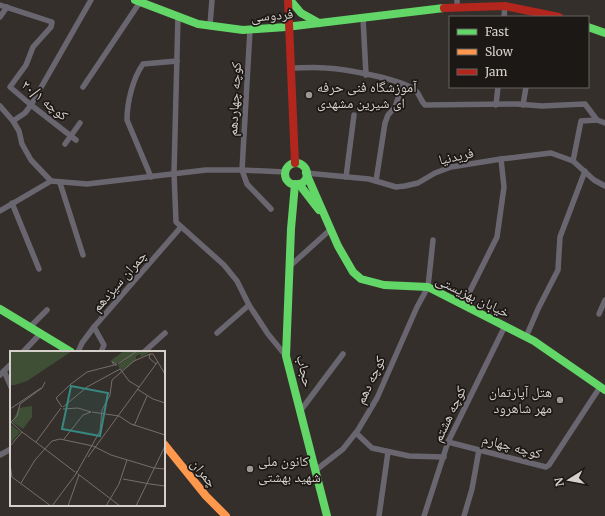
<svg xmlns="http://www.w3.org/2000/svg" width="605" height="516" font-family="Merriweather,'Noto Naskh Arabic',serif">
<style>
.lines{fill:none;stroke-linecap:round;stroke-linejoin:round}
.street{stroke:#6a6670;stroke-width:5.5}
.fast{stroke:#63d668;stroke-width:8}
.slow{stroke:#ff974d;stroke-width:8}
.jam{stroke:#b3261e;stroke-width:8}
.poi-dot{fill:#9d9893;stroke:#1c1815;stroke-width:1.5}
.labels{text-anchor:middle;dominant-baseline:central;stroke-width:3.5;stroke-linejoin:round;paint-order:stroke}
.street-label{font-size:14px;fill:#d6d0cb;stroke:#1c1815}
.poi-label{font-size:14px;fill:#d6d0cb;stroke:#1c1815;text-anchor:start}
.inset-road{fill:none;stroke:#756f6b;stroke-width:1}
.view{fill:#378881;fill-opacity:0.15;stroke:#378881;stroke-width:2}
.inset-edge{fill:none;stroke:#d6d0cb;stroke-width:2}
</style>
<rect width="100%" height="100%" fill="#342f2b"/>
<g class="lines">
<g class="street">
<path d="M457,0v7"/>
<path d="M0,5l52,17 -1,5 -18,20 -7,18 -16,22 21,18 45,35"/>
<path d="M178,16l-4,157 2,49 48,43 13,16 12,24 19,29 18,22"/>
<path d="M0,17l7,-10"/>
<path d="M504,17l1,-11"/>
<path d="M363,18l3,57"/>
<path d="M210,25l2,-25"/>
<path d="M250,30l-8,140 5,14 24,25"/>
<path d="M290,68c12,0 24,-1 36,0 19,1 75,11 89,22 5,4 5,10 10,15l92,-1 25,2 43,-2 12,16 8,3"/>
<path d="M83,87l57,-85"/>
<path d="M496,105l2,-18"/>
<path d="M523,105l3,-18"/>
<path d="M0,106l13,15 6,10 3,13 9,16 20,21 36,3 119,-14h36l43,2"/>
<path d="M13,121l12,-8 6,-8 60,-105"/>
<path d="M65,144l15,-21"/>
<path d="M573,161l8,-40 16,-1"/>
<path d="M306,173l63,6 27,8 9,-1 13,-3 17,-10 16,-6 50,-8 50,-6 22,8 21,19 11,6"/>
<path d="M151,177l-24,-57c0,-18 6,-42 16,-56l34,-3"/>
<path d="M346,177l8,-62"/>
<path d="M376,181l9,-58 3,-8 7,-8 8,-23"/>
<path d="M60,183l23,72"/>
<path d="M12,203l27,66"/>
<path d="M0,211l51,-30"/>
<path d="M290,266l41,-37"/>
<path d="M463,305l34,-68 7,-50 -3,-28"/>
<path d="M599,314l6,-14"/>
<path d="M94,327l10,18 -3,7"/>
<path d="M29,328l18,-18"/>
<path d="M217,333l32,-28"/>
<path d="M526,337l12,-28 20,-39 2,-33 25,-66"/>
<path d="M23,352l17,-18"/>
<path d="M78,352l4,-9 12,-16 87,-100"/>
<path d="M144,352l21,-19"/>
<path d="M4,371l7,16"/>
<path d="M0,375l11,-11"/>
<path d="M301,410l42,-56"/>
<path d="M356,433l16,15 37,8 35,1"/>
<path d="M448,442l98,25 3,-2 51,-78"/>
<path d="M0,455l11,-6"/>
<path d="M316,470l27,-21 15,-19 19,-32 40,-91 11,-20 5,-47"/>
<path d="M379,516l9,-64"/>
<path d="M424,516l24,-74 57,-116"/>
<path d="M464,516l8,-27 7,-39"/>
</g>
<g class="fast">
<path d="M135,0l63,24 45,6 43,-3 158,-19"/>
<path d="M290,0l11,13 18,10"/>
<path d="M588,27l17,6"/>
<circle cx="296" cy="174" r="11"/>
<path d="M306,173l32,73 15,26 8,7 23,6 44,2 106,54 71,49"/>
<path d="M295,184l-4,45 -5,127 41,160"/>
<path d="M299,184l20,26"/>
<path d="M0,309l71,43"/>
</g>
<path class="slow" d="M164,444l42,52 20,20"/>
<g class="jam">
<path d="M288,0l7,163"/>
<path d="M444,8l61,-2 54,11"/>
</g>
</g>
<g class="poi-dot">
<circle cx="309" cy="95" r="4"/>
<circle cx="560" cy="400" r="4"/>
<circle cx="250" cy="469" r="4"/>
</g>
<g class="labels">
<g class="street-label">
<text transform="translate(272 15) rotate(-5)">فردوسی</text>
<text transform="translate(234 99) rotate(-87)">کوچه چهاردهم</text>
<text transform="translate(45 100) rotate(39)">کوچه ۲۰/۱</text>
<text transform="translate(456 156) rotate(-13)">فریدنیا</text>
<text transform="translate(119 281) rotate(-49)">چمران سیزدهم</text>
<text transform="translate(473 296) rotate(26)">خیابان بهزیستی</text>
<text transform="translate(305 371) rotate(77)">حجاب</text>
<text transform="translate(370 380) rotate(-65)">کوچه دهم</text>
<text transform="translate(449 414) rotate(-65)">کوچه هشتم</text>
<text transform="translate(512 446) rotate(15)">کوچه چهارم</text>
<text transform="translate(204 473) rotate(51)">چمران</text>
</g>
<g class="poi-label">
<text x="317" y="87">آموزشگاه فنی حرفه<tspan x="317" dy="16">ای شیرین مشهدی</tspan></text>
<text x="552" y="392" text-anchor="end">هتل آپارتمان<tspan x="552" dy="16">مهر شاهرود</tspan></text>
<text x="258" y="461">کانون ملی<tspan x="258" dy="16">شهید بهشتی</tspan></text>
</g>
</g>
<g transform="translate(10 351)">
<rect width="155" height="155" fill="#342f2b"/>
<path d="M0,0h62l-45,30 -12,4h-5zM114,0h28l-11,6 -1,-3 -4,2v4l-15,11 -3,-6 9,-6 -11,5 -6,-3zM22,55v11l-9,12 -11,-7 7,-14zM0,73l10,8 -10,12z" fill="#3e4f35"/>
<path class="inset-road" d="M148,10l-2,3 -7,-6 1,-4h3l12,20M102,11h1l4,3h-3zM108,13l19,-13M127,38l16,10 12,4M52,56l-6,-9 15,-14 16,-12 27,-7M53,56l24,-20 33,-18 9,12 10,6M0,58l31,-21M53,58l15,-1 13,4M82,61l27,4 12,8 34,11M124,75l13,-30M12,81l-11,-10 6,-6 3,-12 22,-16 3,-6M12,81l23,17M54,88l19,-24 8,-3M26,91l25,-34M0,95l12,-14M35,98l30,23M78,106l68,-93M0,113l2,13 39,29M67,120l-1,3 24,-43 2,-21 8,-15 2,-15 22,-19 16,-7M68,123l42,32M113,128l27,5M11,132l14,-23 17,-19 8,-2 33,7 18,9 43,13 11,1M140,133l15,2M42,155l24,-32M58,155l11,-31M96,155l13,-22 8,-24M126,155l29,-60"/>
<path class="view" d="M61,35l37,7 -8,43 -38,-7z"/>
<rect width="155" height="155" class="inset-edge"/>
</g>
<rect x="449" y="16" width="140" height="72" fill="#1c1815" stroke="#66625e"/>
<rect x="457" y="29" width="20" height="6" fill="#63d668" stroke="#66625e"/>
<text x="485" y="36" font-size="12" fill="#d6d0cb">Fast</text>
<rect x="457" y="49" width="20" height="6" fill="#ff974d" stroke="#66625e"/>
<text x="485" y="56" font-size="12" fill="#d6d0cb">Slow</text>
<rect x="457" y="69" width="20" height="6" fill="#b3261e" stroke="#66625e"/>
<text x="485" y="76" font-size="12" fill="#d6d0cb">Jam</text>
<g transform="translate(569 480) rotate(259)" stroke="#1c1815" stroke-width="3" paint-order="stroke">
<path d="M0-3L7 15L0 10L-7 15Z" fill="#d6d0cb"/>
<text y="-6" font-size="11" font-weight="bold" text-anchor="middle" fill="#d6d0cb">N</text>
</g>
</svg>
